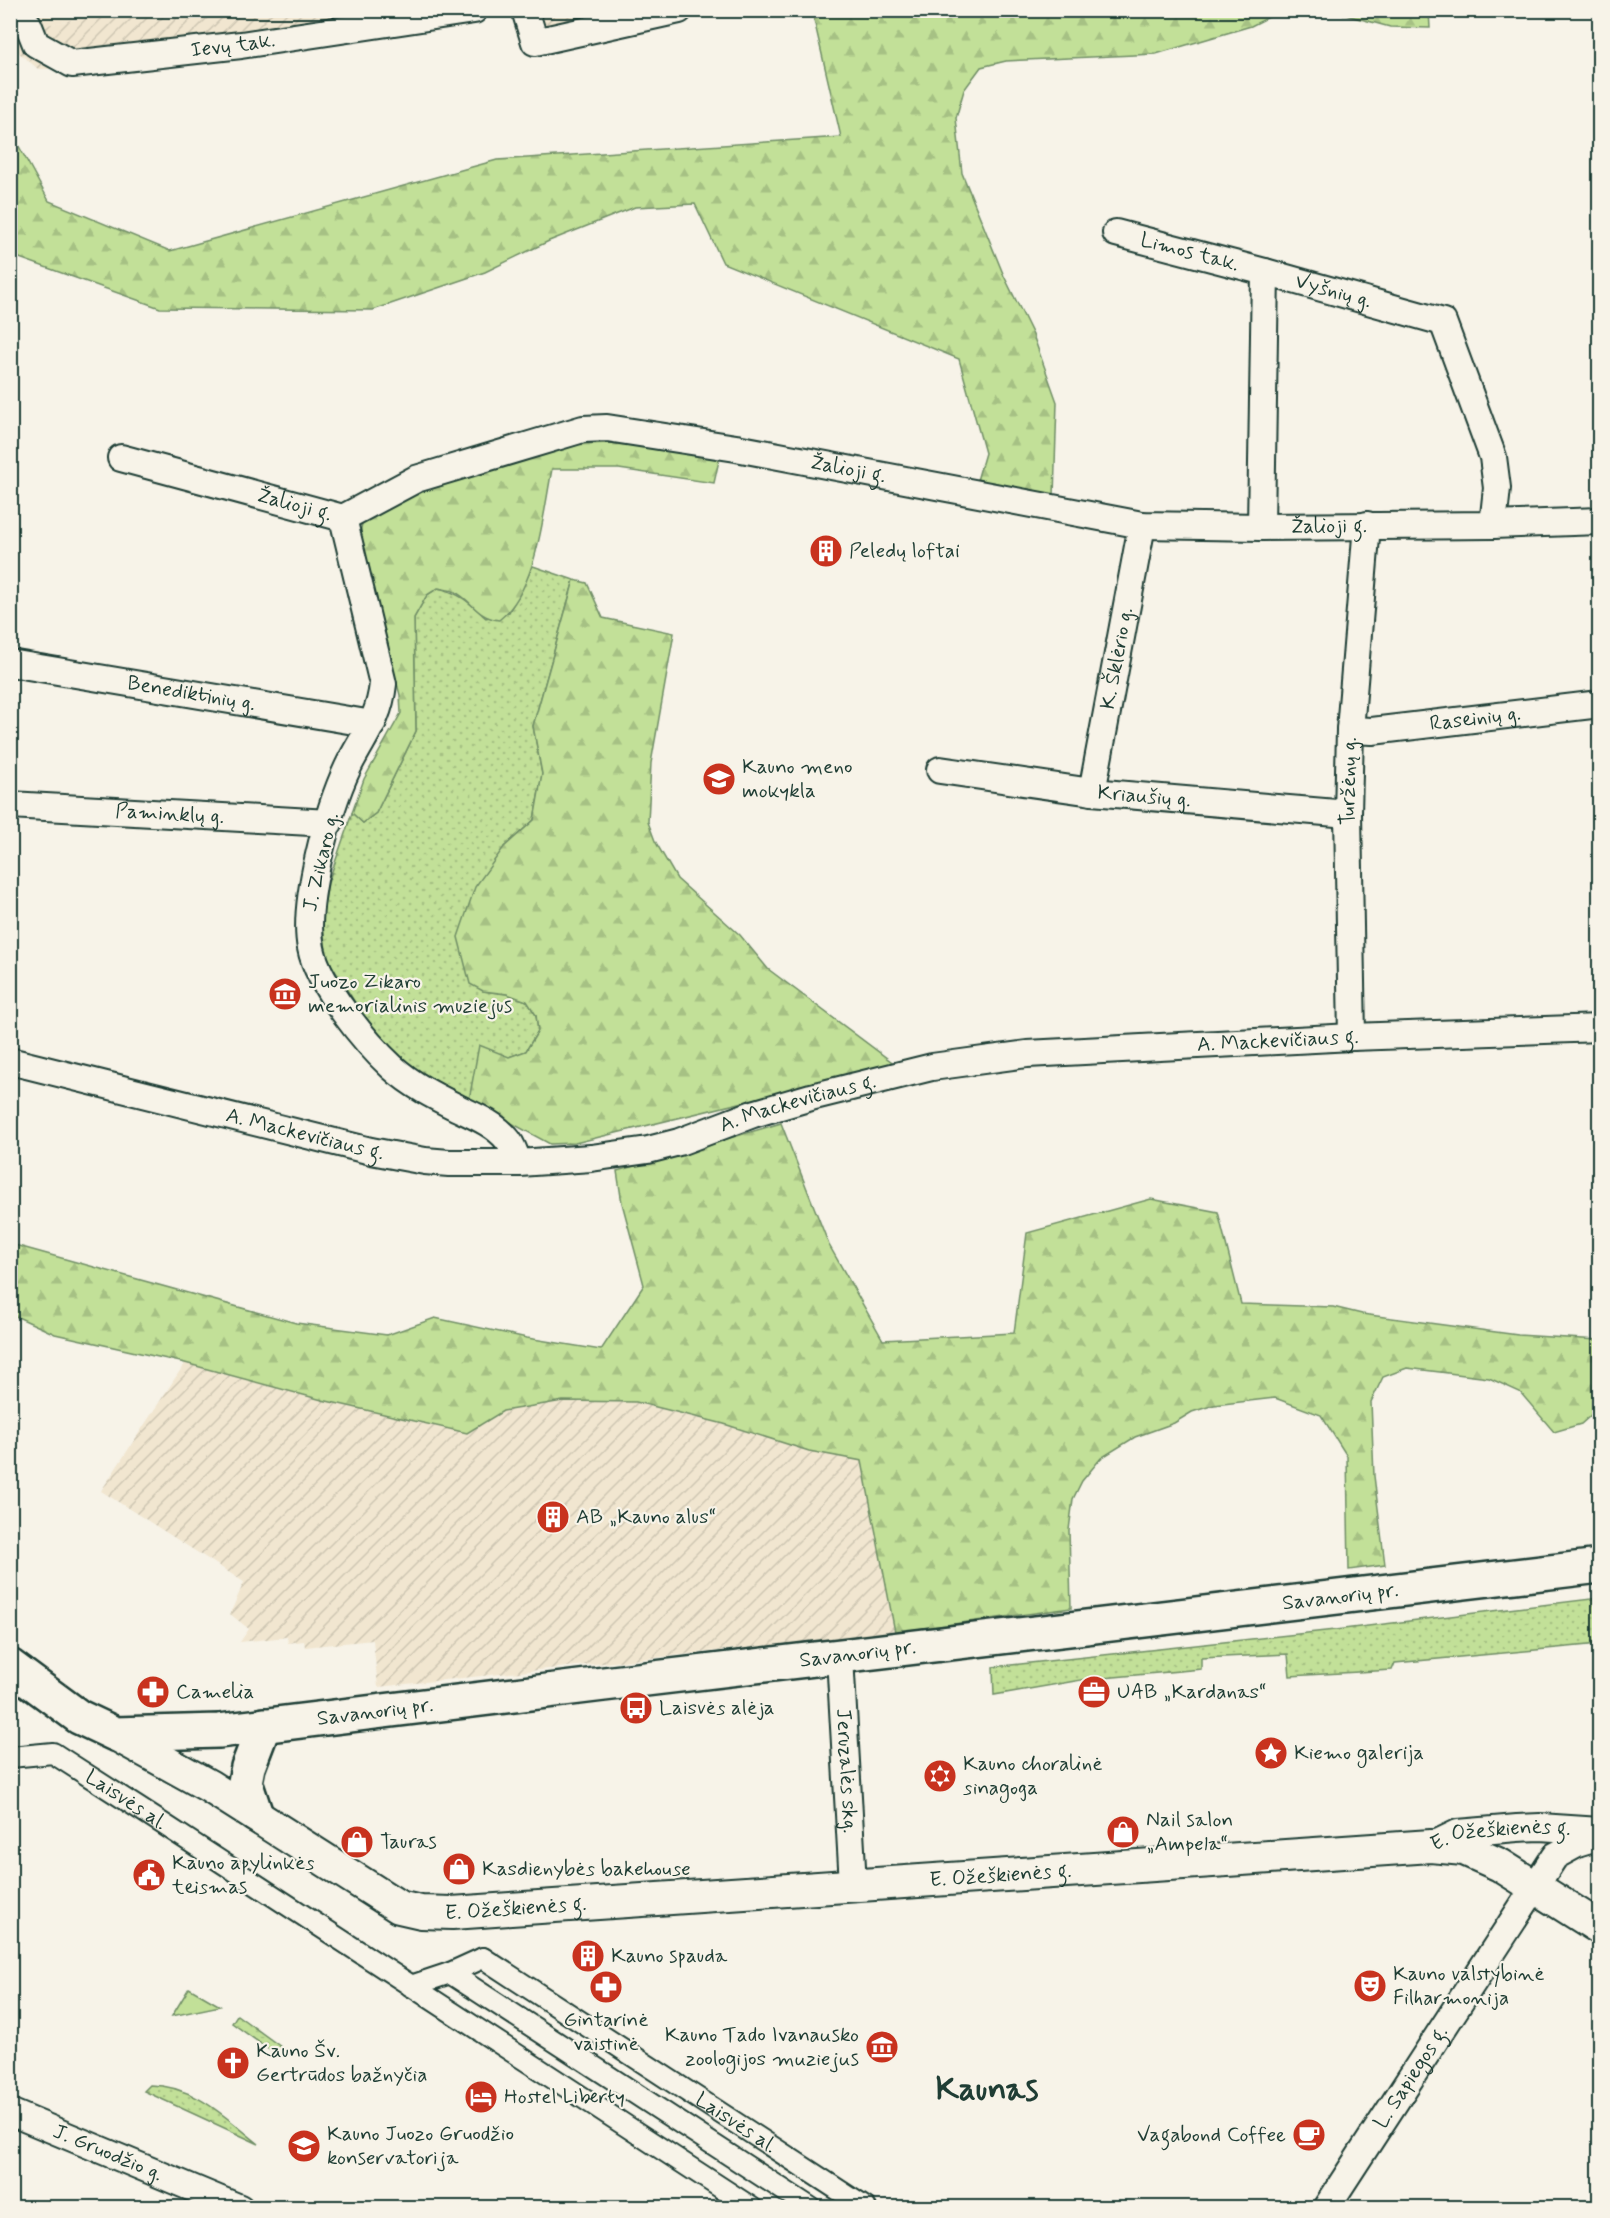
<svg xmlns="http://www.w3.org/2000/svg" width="1610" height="2218" font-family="Mynerve,sans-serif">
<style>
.built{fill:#f1e6d0}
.industrial{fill:url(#industrial-furrows)}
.grass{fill:url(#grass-dots);stroke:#708e66;stroke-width:1.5}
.forest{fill:url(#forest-firs);stroke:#708e66;stroke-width:1.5}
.park{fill:#c2e098;stroke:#708e66;stroke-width:1.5}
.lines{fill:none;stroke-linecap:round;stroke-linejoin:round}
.pedestrian-casing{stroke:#1f3d34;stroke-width:24}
.minor-casing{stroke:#1f3d34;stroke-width:30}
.tertiary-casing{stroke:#1f3d34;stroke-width:36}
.secondary-casing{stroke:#1f3d34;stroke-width:38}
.pedestrian{stroke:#f7f3e8;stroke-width:20}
.minor{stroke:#f7f3e8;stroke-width:26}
.tertiary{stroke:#f7f3e8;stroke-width:32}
.secondary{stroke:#f7f3e8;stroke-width:33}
.labels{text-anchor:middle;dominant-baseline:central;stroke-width:4.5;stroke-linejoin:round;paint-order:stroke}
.street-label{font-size:21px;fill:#1f3d34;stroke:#f7f3e8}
.poi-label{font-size:21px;fill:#1f3d34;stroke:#f7f3e8;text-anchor:start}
.town-label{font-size:33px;font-weight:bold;fill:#1f3d34;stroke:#f7f3e8}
</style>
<defs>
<pattern id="industrial-furrows" width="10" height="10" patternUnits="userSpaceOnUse" patternTransform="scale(1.5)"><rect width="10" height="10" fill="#f1e6d0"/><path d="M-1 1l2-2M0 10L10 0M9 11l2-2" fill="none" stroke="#cec6b3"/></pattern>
<pattern id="grass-dots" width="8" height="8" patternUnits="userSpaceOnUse" patternTransform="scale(1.5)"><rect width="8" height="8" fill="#c2e098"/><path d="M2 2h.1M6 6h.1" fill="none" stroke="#a6c184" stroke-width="1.8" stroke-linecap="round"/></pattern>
<pattern id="forest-firs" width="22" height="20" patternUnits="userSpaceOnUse" patternTransform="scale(1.5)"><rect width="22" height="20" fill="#c2e098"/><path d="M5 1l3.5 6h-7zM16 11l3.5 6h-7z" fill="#a6c184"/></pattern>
</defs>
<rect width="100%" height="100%" fill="#f7f3e8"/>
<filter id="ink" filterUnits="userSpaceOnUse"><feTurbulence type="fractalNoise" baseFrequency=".0167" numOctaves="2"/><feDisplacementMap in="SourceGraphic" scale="12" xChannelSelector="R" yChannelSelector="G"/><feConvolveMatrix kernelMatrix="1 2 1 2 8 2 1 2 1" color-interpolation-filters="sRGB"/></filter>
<g filter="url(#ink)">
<path class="built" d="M10,11h107l-80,16 -26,9z"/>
<g class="industrial">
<path d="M525,10l154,1 -144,31z"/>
<path d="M117,11h357l-399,58h-37l-27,-23 -1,-10 26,-9z"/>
<path d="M185,1363l137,37 145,33 36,-22 60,-10 73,1 88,22 85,27 53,10 33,171 -517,55 -5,-47 -68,7 -1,-6 -16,2 -1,-6 -47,5 9,-13 -19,-15 14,-32 -143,-91z"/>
</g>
<g class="grass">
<path d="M533,566l41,14 -41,146 9,48 -8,46 -30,27 -21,144 24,3 20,7 9,14 2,16 -12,20 -17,6 -40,43 -46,-22 -36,-30 -26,-36 -34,-54 -5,-38 6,-37 24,-70 11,10 13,-10 40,-82 -2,-113 13,-23 11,-7c22,5 32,15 48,30l23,-6z"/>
<path d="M1599,1598v46l-204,19 -3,7 -102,6 -2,-22 -87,4v11l-120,11 -87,15 -1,-28 342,-37z"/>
<path d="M237,2015l44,32 -3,9 -46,-33z"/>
<path d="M150,2085c44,0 76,33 109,59l-115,-53z"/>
</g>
<g class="forest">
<path d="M812,11h469l-30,15 -95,28 -150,7 -25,6 -17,23 -8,28 6,55 42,103 29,59 24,67 -3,94 -78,-12 9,-31 -26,-94 -236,-96 -28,-59 -60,3 -86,34 -64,31 -112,38 -213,-2 -149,-53 -1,-125 39,71 121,50 327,-91 344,-23z"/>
<path d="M1331,11h98l1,17 -40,-1z"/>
<path d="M611,443l109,13 -6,27 -95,-14h-67c-9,46 -15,121 -53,151 -24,-3 -26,-20 -46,-29 -5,-1 -11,-2 -15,-3l-11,7 -13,23 2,113 -40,82 -13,10 -11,-10 12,-34 37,-66 -1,-18 -41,-157 5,-24 71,-28 142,-42z"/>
<path d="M574,580l13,3 16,35 71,15 -23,130 -3,59 7,19 22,38 63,56 28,34 128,96 -321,78 -25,1 -81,-44 10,-55 30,12 17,-6 12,-20 -2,-16 -9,-14 -20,-7 -24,-3 -13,-7 -12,-47 17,-50 29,-40 30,-27 8,-46 -9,-48z"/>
<path d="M781,1123l48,122 54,95 131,-7 13,-100 124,-34 67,13 23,92 92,3 29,7 156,21 81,5v68l-18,16 -27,8 -34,-40 -31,-14 -82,-10 -24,9 -12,25 3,74 11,89 -36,5 -2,-114 -26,-41 -46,-17 -61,7 -22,7 -18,11 -39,14 -34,21 -19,23 -9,18 -4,31 2,78 -176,24 -33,-171 -53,-10 -85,-27 -88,-22 -73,-1 -60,10 -36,22 -145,-33 -137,-37 -130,-29 -44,-20v-70l285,79 91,12 48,-17 92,20 74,12 43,-65 -22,-82 -5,-32z"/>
</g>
<path class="park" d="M189,1988l31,18 -48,10z"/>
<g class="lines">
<defs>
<g id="pedestrian">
<path id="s1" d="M10,1757l43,-4c234,150 466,303 699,455"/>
<path id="s2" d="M483,1958l383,250"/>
<path d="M450,1973l361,235"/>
<path d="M411,1986l39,-13 33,-15"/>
</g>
<g id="minor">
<path d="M525,10l10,32 144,-32"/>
<path id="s3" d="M10,17l18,7 8,20 36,20 169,-19 233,-35"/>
<path id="s4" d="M1116,233l149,39"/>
<path id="s5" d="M121,458l222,60 73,-39 167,-50 24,-1 129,20 406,77 119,2 232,-2 107,-4"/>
<path d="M343,518l40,166c-4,37 -20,52 -35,83 -20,42 -46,137 -37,181 7,37 54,94 81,119 20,18 42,29 66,41 17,8 37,16 49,31 6,6 8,17 12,24"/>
<path id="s6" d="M1261,527l4,-255 178,50 50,135 4,31 -4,37"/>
<path id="s7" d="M10,663l362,61"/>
<path id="s8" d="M1350,730l22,1 228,-27"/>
<path id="s9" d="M940,770l152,22 256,22"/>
<path id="s10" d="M1092,792l50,-267"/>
<path id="s11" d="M10,805l319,18"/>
<path id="s12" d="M1352,1037l-4,-223 2,-84 17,-205"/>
<path id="s13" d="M10,1061l361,90 54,10 24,2h70l72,-5 57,-8 31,-8 74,-28 58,-17 121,-30 95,-13 325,-17 248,-9"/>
<path id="s14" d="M840,1657l13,227"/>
<path id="s15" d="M1431,1846l27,-13 59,-5 23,-1 60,4"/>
<path id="s16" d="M10,2112l230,96"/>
<path id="s17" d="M1326,2208l229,-352 22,-12 23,-7"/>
</g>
<g id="tertiary">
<path id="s18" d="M115,1734l94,52 190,121 22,5 31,1 979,-67 33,3 36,16 100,63"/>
</g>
<g id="secondary">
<path id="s19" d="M10,1666l69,51 36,17 104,-3 385,-47 996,-118"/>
<path d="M256,1815l-11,-33 3,-15 16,-42"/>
</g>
</defs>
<use href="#pedestrian" class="pedestrian-casing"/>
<use href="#minor" class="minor-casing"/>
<use href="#tertiary" class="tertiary-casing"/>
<use href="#secondary" class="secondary-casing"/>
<use href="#pedestrian" class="pedestrian"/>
<use href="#minor" class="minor"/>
<use href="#tertiary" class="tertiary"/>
<use href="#secondary" class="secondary"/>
</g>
</g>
<defs>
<symbol id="building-disc" viewBox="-11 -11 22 22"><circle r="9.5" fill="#c8321e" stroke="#f7f3e8"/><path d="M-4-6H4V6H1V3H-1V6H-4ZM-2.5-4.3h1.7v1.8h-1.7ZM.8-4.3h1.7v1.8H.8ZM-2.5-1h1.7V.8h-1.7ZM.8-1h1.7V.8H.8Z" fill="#fff"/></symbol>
<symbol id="school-disc" viewBox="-11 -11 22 22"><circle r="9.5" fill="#c8321e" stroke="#f7f3e8"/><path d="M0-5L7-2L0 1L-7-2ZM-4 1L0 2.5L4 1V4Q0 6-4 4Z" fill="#fff"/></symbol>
<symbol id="museum-disc" viewBox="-11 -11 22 22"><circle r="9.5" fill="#c8321e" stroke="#f7f3e8"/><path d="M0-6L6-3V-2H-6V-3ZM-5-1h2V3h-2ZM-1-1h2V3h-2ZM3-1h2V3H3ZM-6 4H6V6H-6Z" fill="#fff"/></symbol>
<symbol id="pharmacy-disc" viewBox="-11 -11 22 22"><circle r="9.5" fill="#c8321e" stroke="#f7f3e8"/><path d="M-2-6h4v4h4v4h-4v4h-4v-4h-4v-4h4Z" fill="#fff"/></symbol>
<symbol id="office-disc" viewBox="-11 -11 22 22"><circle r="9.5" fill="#c8321e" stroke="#f7f3e8"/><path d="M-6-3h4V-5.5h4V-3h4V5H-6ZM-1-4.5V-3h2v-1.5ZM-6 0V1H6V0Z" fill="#fff"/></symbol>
<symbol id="bus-disc" viewBox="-11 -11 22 22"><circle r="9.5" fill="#c8321e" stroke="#f7f3e8"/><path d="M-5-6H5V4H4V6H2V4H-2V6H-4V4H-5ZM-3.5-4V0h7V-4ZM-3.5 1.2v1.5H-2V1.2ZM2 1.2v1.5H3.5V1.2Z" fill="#fff"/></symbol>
<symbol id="sight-disc" viewBox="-11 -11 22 22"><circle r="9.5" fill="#c8321e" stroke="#f7f3e8"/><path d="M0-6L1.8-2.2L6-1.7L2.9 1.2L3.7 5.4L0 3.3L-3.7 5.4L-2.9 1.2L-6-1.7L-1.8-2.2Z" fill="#fff"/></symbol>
<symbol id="synagogue-disc" viewBox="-11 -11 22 22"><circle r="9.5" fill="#c8321e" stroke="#f7f3e8"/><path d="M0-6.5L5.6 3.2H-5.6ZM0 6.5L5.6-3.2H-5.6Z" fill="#fff"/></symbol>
<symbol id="shop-disc" viewBox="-11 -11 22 22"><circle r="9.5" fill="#c8321e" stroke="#f7f3e8"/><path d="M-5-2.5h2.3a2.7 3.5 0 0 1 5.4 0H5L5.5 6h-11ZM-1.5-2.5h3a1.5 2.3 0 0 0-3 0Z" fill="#fff"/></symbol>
<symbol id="civic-disc" viewBox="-11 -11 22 22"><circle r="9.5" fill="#c8321e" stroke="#f7f3e8"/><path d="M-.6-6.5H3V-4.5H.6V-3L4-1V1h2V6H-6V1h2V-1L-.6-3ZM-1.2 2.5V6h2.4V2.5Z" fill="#fff"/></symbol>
<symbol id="theatre-disc" viewBox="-11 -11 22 22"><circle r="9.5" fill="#c8321e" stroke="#f7f3e8"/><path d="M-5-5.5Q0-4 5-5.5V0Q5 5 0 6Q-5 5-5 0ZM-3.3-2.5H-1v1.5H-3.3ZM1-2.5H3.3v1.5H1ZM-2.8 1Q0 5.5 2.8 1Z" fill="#fff"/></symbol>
<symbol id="church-disc" viewBox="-11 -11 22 22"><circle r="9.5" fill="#c8321e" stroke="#f7f3e8"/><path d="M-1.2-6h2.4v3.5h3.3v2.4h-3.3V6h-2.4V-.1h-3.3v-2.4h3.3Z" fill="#fff"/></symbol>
<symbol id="hotel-disc" viewBox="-11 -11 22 22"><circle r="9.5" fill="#c8321e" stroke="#f7f3e8"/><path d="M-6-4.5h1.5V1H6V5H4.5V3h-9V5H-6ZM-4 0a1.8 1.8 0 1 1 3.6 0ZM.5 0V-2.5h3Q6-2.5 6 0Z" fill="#fff"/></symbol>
<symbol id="cafe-disc" viewBox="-11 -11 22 22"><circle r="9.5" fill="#c8321e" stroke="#f7f3e8"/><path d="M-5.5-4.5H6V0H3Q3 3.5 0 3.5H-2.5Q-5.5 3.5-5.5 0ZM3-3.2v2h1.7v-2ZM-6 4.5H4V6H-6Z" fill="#fff"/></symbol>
</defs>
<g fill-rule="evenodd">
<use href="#building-disc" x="807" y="532" width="38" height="38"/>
<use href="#school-disc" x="700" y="760" width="38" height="38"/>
<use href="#museum-disc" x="266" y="975" width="38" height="38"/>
<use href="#building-disc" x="534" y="1498" width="38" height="38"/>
<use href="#pharmacy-disc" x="134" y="1673" width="38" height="38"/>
<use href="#office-disc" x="1075" y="1673" width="38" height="38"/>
<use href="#bus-disc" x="617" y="1689" width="38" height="38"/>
<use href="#sight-disc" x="1252" y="1734" width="38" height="38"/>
<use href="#synagogue-disc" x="921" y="1757" width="38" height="38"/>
<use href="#shop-disc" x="1104" y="1813" width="38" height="38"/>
<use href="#shop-disc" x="338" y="1823" width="38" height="38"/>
<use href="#shop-disc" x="440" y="1850" width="38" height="38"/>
<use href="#civic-disc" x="130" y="1856" width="38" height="38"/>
<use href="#building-disc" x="569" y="1937" width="38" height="38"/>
<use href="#theatre-disc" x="1351" y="1967" width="38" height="38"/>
<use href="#pharmacy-disc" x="587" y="1968" width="38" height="38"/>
<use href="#museum-disc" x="863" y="2028" width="38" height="38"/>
<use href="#church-disc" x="214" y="2044" width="38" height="38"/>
<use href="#hotel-disc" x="462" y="2078" width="38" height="38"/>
<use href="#cafe-disc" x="1290" y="2116" width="38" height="38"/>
<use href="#school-disc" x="285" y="2127" width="38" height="38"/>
</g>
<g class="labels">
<g class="street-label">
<text stroke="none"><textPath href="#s3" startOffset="244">Ievų tak.</textPath></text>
<text stroke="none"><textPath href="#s4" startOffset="76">Limos tak.</textPath></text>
<text stroke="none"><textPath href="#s6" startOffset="326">Vyšnių g.</textPath></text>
<text stroke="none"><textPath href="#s5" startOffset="756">Žalioji g.</textPath></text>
<text stroke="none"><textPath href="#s5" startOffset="180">Žalioji g.</textPath></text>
<text stroke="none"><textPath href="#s5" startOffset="1242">Žalioji g.</textPath></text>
<text stroke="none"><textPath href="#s10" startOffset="136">K. Šklėrio g.</textPath></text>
<text stroke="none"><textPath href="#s7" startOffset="184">Benediktinių g.</textPath></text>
<text stroke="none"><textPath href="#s8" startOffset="126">Raseinių g.</textPath></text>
<text stroke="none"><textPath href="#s12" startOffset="256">Turžėnų g.</textPath></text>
<text stroke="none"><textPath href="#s9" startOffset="206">Kriaušių g.</textPath></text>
<text stroke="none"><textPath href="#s11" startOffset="160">Paminklų g.</textPath></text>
<text transform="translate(321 862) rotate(-77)">J. Zikaro g.</text>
<text stroke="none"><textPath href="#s13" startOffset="1294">A. Mackevičiaus g.</textPath></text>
<text stroke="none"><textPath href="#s13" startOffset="808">A. Mackevičiaus g.</textPath></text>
<text stroke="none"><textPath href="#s13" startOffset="304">A. Mackevičiaus g.</textPath></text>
<text stroke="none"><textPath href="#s19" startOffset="1359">Savanorių pr.</textPath></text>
<text stroke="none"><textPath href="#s19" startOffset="873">Savanorių pr.</textPath></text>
<text stroke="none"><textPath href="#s19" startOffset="387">Savanorių pr.</textPath></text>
<text stroke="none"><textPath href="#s14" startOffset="114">Jeruzalės skg.</textPath></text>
<text stroke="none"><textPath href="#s1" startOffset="130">Laisvės al.</textPath></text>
<text stroke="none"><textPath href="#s15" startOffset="72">E. Ožeškienės g.</textPath></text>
<text stroke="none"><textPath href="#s18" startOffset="936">E. Ožeškienės g.</textPath></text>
<text stroke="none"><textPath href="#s18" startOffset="450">E. Ožeškienės g.</textPath></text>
<text stroke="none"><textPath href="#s17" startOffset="156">L. Sapiegos g.</textPath></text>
<text stroke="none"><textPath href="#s2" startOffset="302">Laisvės al.</textPath></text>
<text stroke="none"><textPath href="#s16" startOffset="106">J. Gruodžio g.</textPath></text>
</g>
<g class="poi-label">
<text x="849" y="551">Peledų loftai</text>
<text x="742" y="767">Kauno meno<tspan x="742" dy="24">mokykla</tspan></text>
<text x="308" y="982">Juozo Zikaro<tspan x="308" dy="24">memorialinis muziejus</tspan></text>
<text x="576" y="1517">AB „Kauno alus“</text>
<text x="176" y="1692">Camelia</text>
<text x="1117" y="1692">UAB „Kardanas“</text>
<text x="659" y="1708">Laisvės alėja</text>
<text x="1294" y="1753">Kiemo galerija</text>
<text x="963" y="1764">Kauno choralinė<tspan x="963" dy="24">sinagoga</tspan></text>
<text x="1146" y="1820">Nail salon<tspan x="1146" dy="24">„Ampela“</tspan></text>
<text x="380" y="1842">Tauras</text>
<text x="172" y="1863">Kauno apylinkės<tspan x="172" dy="24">teismas</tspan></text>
<text x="482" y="1869">Kasdienybės bakehouse</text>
<text x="611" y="1956">Kauno spauda</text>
<text x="1393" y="1974">Kauno valstybinė<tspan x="1393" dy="24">Filharmonija</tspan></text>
<text x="606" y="2020" text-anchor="middle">Gintarinė<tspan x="606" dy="24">vaistinė</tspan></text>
<text x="859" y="2035" text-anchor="end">Kauno Tado Ivanausko<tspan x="859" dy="24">zoologijos muziejus</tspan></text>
<text x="256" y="2051">Kauno Šv.<tspan x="256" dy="24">Gertrūdos bažnyčia</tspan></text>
<text x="504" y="2097">Hostel Liberty</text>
<text x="327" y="2134">Kauno Juozo Gruodžio<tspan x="327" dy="24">konservatorija</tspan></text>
<text x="1286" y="2135" text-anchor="end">Vagabond Coffee</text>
</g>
<g class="town-label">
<text x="987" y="2090">Kaunas</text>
</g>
</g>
<rect width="1610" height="2218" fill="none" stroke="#f7f3e8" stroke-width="36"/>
<rect x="18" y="18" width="1574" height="2182" fill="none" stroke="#1f3d34" stroke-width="2" filter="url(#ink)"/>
</svg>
